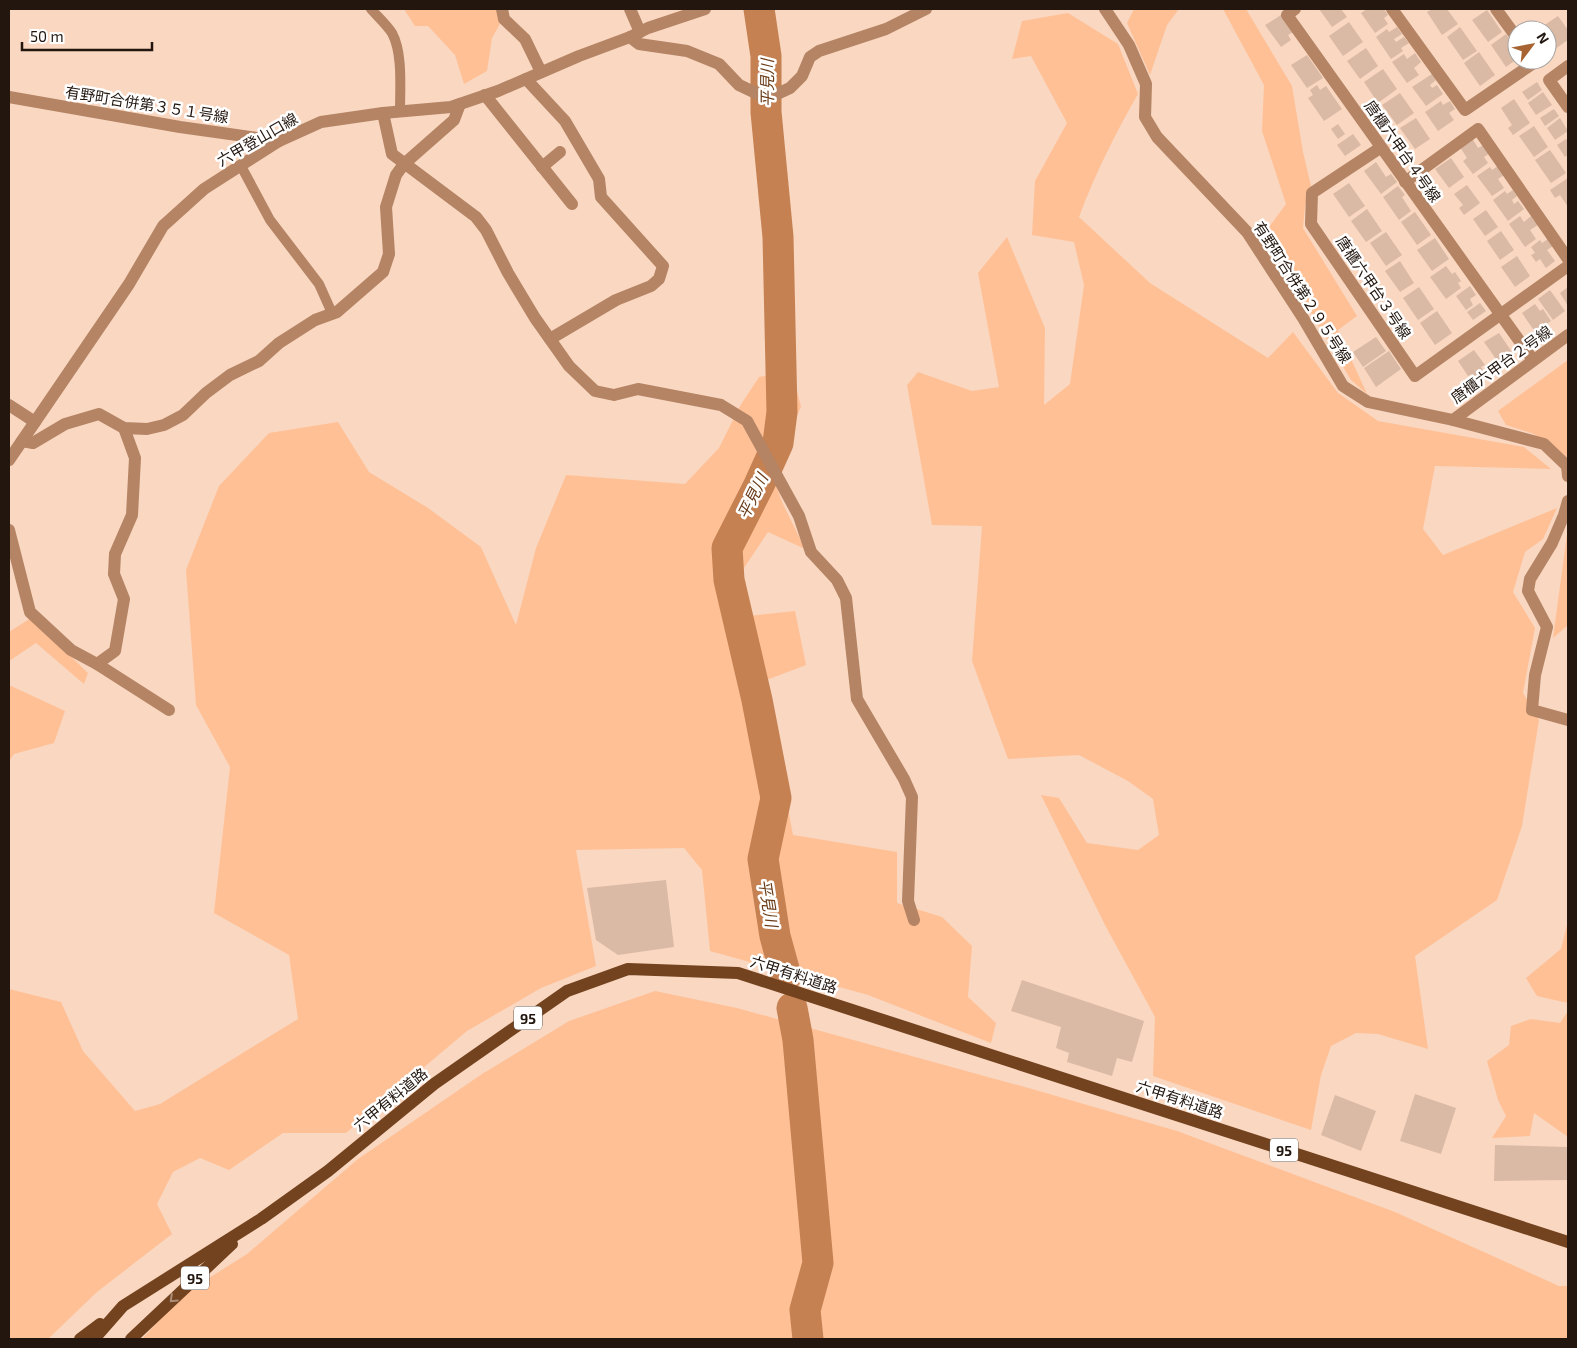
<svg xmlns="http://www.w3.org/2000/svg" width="1577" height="1348" font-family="'Exo 2','Noto Sans JP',sans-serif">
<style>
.green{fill:#ffc096}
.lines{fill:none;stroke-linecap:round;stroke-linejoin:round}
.river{stroke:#c58151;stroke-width:31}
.building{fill:#dbbaa5}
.lane{stroke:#b48464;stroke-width:10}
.street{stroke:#b48464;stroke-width:12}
.primary{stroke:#73421e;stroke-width:12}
.oneway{stroke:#ab8e78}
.labels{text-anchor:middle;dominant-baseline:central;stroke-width:5;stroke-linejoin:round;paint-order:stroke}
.shield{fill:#fff;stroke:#645c57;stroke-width:1}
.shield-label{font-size:14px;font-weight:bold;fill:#22160f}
.street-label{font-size:15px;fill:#22160f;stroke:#fff}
.water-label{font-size:16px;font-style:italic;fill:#693a17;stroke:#fff}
</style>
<rect width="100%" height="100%" fill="#f9d7c1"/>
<g class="green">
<path d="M404,9h95l2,13 -9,16 -5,33 -23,13 -9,-29 -27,-29h-13z"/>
<path d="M1134,9h45l-12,16 -17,50 -23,-52z"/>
<path d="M1223,9h23l46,77 11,66 8,34 -6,20 -2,22 54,88 -19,14 29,64 -16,-14 -87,-146 22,-30 -24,-73 2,-46z"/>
<path d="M1068,13l50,31 20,50c-23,40 -43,80 -59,123l71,66 118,75 25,-26 45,61 40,28 146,26 27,22 -116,-3 -12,63 20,26 114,-47 -14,31 -18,13 -12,40 22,36 -12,65 16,27 -17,106 -25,74 -82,56 13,93 -50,-15 -22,-1 -25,13 -10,29 -10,55 -158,-54 2,-59 -50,-92 -64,-130 18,3 28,45 51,7 21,-15 -6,-36 -25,-18 -49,-26 -71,4 -36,-98 10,-135 -50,-1 -25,-140 11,-13 54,19 27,-4 -21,-114 29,-36 38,91 -1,77 26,-21 14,-99 -10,-43 -42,-7 3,-54 32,-58 -36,-67 -19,3 10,-38z"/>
<path d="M1568,360v112l-2,-15 -32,-23 -28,-9 -8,-14z"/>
<path d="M792,371l9,36 -31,64 13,33 22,45 -37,-17 -26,39 7,45 46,-5 11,54 -42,16 29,154 104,17v51l45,14 30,29 -4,51 28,26 -5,20 -123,-48 -158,-44 -8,-81 -18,-22 -108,2 20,116 -55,22 -74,43 -121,102h-63l-54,37 -29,-12 -27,14 -16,32 15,30 -75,58 -49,47h-39v-350l52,13 22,49 52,60 25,-7 138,-85 -9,-64 -75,-42 16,-146 -34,-62 -10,-135 33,-84 50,-53 69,-11 31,50 59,36 53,39 35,78 20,-77 30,-73 119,9 34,-36 21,-42 19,-29z"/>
<path d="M1568,527v98l-15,13z"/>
<path d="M31,618l57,55 -4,11 -48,-41 -27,18v-29z"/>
<path d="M9,685l56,26 -11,32 -40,11 -5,7z"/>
<path d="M1568,921v82l-31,-7 -11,-18 35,-29z"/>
<path d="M655,991l82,17 295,81 145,42 218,81 164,74h9v53h-1426l40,-44 65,-41 111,-95 124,-85 87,-53z"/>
<path d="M1568,1011v126l-34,-24 -4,23 -38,2 14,-22 -8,-16 -11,-39 22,-16 2,-19 20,-7 29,4z"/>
</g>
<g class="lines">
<g class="river">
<path d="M759,9l7,47v56l12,125 4,175 -4,31 -19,42 -32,63 2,32 28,120 19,98 -13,61 12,77 11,40"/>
<path d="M792,1008l6,32 20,223 -13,47 3,29"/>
</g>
</g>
<g class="building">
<path d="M1319,9h22l6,8 -15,10z"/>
<path d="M1367,9h17l4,6 -4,3 4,6 -13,9 -14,-20z"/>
<path d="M1432,9h15l11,15 -16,11 -15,-23z"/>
<path d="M1487,10l15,22 -14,10 -16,-22z"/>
<path d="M1281,15l12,17 -5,3 3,5 -10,7 -16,-22z"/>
<path d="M1558,16l10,14v10l-13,9 -8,-11v-8h-6l-1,-2z"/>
<path d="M1349,22l14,20 -20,14 -14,-20z"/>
<path d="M1397,27l5,7 -8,5 2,3 8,-5 5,6 -8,5 2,3 -12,8 -15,-22 11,-8 2,3z"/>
<path d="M1460,27l17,24 -14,9 -16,-23z"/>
<path d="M1506,34l11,16v9l-11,8 -15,-22z"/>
<path d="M1366,48l12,18 -18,13 -13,-18z"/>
<path d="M1479,52l16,23 -15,11 -16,-23z"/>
<path d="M1415,53l6,9 -7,6 5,7 -12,8 -15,-21 12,-8 3,5z"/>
<path d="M1307,55l16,23 -16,10 -16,-23z"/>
<path d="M1383,69l14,20 -19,14 -14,-21z"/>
<path d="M1432,74l4,6 -6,5 2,3 5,-3 6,9 -17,12 -14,-19z"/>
<path d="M1537,82l5,8 -14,10 -6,-8z"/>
<path d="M1317,85l3,5 6,-4 16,23 -18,12 -16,-23 5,-3 -3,-5z"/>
<path d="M1543,92l9,13 -16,10 -8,-12z"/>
<path d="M1400,93l14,20 -17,12 -15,-20z"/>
<path d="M1514,99l16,24 -17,12 -5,-7 4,-3 -11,-17z"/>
<path d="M1441,101l2,4 7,-4 5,8 -6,4 5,7 -16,11 -13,-19z"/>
<path d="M1554,109l5,7 -14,10 -5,-8z"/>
<path d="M1416,118l14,21 -15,10 -15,-21z"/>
<path d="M1560,118l8,13 -13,9 -8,-12z"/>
<path d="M1338,124l7,10 -7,5 -7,-10z"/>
<path d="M1534,126l14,21 -14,10 -15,-21z"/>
<path d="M1353,134l8,11 -16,11 -8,-11z"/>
<path d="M1472,138l6,10 6,-3 6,8 -6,4 4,6 -15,11 -10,-13 4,-3 -7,-11z"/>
<path d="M1566,139l2,2v14l-3,2 -8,-12z"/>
<path d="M1550,150l16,23 -15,10 -16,-23z"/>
<path d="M1451,158l13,19 -15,11 -14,-19z"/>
<path d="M1376,162l10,15 5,-3 6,8 -16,12 -17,-23z"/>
<path d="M1498,166l6,9 -6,4 6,9 -12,8 -15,-20 13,-9 2,3z"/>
<path d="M1568,178v29l-8,-12 -5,3 -5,-8z"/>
<path d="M1349,183l16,23 -16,11 -16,-23z"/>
<path d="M1467,185l13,18 -16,12 -5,-7 4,-3 -9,-11z"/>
<path d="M1398,186l7,9 -3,2 9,14 -12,9 -16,-23z"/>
<path d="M1513,190l4,6 -5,4 2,4 4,-3 6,8 -16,12 -15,-21 12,-9 2,3z"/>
<path d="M1367,209l15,22 -16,11 -15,-21z"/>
<path d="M1486,210l12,17 -13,9 -12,-17z"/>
<path d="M1415,212l16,23 -14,10 -16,-23z"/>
<path d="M1520,216l4,6 7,-6 7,9 -8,5 6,9 -11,8 -16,-23z"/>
<path d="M1501,231l13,19 -14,10 -13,-19z"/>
<path d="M1386,232l16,23 -16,11 -16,-23z"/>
<path d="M1435,238l14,21 -17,12 -15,-21z"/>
<path d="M1548,239l5,7 -6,4 8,11 -9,7 -6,-9 -4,3 -5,-7 4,-2 -4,-6 9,-7 2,3z"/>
<path d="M1517,256l13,20 -15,11 -14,-20z"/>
<path d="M1400,261l14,22 -14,9 -15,-21z"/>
<path d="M1446,266l6,8 3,-2 6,9 -3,2 3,5 -15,11 -16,-22z"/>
<path d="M1470,286l6,9 -6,4 3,6 -7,5 -10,-14z"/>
<path d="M1419,287l15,22 -16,11 -15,-22z"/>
<path d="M1568,287v19l-8,-13z"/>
<path d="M1550,290l15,21 -12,9 -15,-21z"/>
<path d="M1480,303l6,8 -13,9 -6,-8z"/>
<path d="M1535,304l5,7 3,-2 8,12 -16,11 -13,-19z"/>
<path d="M1437,311l15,22 -17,12 -15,-22z"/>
<path d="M1499,333l13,19 -14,10 -14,-20z"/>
<path d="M1376,337l10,14 -23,16 -10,-15z"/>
<path d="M1474,350l11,15 -4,2 4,6 -9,7 -4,-6 -4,2 -10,-15z"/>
<path d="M1389,351l12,18 -25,18 -12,-19z"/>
<path d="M666,880l8,67 -56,8 -22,-15 -9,-52z"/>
<path d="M1022,980l122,41 -12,41 -15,-4 -5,18 -45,-14 2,-9 -13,-5 5,-21 -50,-16z"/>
<path d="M1415,1094l41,14 -15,46 -41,-13z"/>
<path d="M1335,1095l41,16 -15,40 -40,-16z"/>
<path d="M1495,1145l73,2v33l-74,1z"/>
</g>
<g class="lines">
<g class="lane">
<path d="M371,9c7,8 15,15 21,24 11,20 8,55 8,78"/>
<path d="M241,166l29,54 49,64 13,29"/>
</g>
<g class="street">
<path d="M502,9l2,10 21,20 16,33"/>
<path d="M630,9l10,23"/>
<path d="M1105,9l24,36 17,39 -1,33 12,20 90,95 56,86 40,68 25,16 85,18 91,24 23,22 1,10"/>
<path d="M1295,9l-8,6 246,345"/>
<path d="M1392,9l73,101 70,-48 -2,-2"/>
<path d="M1496,9l21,29"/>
<path d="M630,37l9,7 48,7 32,13 20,21 21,10 17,-1 13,-6 12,-12 8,-19 9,-6 67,-22 40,-20"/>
<path d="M1568,66l-19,14 19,27"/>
<path d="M526,79l39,42 34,58 2,18 62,69 -4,13 -8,7 -35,14 -66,39"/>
<path d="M485,95l87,109"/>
<path d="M9,97l171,30 99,14"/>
<path d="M383,113l9,41 84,63 10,13 22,43 27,45 34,48 26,25 19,4 24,-6 83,16 26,16 52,95 12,36 26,28 9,18 11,101 47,80 8,18 -4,104 6,19"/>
<path d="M1380,148l-68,45 -1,31 104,152 153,-110"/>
<path d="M542,167l18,-15"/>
<path d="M1405,182l73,-53 90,130"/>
<path d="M9,405l26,17"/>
<path d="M1453,420l115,-85"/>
<path d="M22,441l11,2 32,-19 34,-10 25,14 23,1 17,-4 19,-10 23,-22 24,-18 29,-14 20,-18 36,-23 22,-8 46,-40 6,-18 -3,-47 10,-32 8,-11 50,-44 6,-16"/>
<path d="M9,460l120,-176 34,-58 41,-37 75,-48 42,-19 62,-9 68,-6 47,-16 81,-35 51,-19 18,-9 57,-19"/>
<path d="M1568,501l-4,14 -12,28 -22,36 -2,12 19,36 -12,48 -3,35 36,10"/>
<path d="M9,530l21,82 41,38 26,14 72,46"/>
<path d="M97,664l18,-13 9,-52 -10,-25 1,-20 17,-39 3,-57 -11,-30"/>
</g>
<g class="primary">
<path d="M80,1339l20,-15"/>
<path d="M94,1339l29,-33 138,-87 67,-48 106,-87 133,-93 61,-22 110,4 830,269"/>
<path d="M131,1339l101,-95"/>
</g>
</g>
<defs><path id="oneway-chevron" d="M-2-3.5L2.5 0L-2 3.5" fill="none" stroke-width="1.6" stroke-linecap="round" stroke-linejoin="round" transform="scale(1.25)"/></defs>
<use class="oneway" href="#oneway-chevron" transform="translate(173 1299) rotate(137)"/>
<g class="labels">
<g class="shield">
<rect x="514" y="1006.5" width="28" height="23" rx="4"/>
<rect x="1270" y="1138.5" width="28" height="23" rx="4"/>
<rect x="181" y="1266.5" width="28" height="23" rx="4"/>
</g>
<g class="shield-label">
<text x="528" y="1018">95</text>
<text x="1284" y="1150">95</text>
<text x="195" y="1278">95</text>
</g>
<g class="street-label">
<text transform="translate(147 104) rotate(9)">有野町合併第３５１号線</text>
<text transform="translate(257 139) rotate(-30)">六甲登山口線</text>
<text transform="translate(1403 151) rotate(55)">唐櫃六甲台４号線</text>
<text transform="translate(1374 287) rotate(56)">唐櫃六甲台３号線</text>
<text transform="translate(1303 292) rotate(57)">有野町合併第２９５号線</text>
<text transform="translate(1501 364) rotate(-36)">唐櫃六甲台２号線</text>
<text transform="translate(794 974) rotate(18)">六甲有料道路</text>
<text transform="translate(390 1099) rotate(-39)">六甲有料道路</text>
<text transform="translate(1180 1099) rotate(18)">六甲有料道路</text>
</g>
<g class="water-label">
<text transform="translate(766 83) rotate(-90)">平見川</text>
<text transform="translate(752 496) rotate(-64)">平見川</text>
<text transform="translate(769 903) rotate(81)">平見川</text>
</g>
</g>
<rect width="1577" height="1348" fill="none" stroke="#22160f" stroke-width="20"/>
<g transform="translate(1532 45) rotate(58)"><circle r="24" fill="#ffffff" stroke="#a7a29f"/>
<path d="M0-4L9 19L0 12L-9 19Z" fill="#a76432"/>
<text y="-8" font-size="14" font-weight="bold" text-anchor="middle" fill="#22160f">N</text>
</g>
<path d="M22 42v8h130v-8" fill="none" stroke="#22160f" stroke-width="2.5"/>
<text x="30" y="42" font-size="15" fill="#22160f" stroke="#ffffff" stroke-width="4" paint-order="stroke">50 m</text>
</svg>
